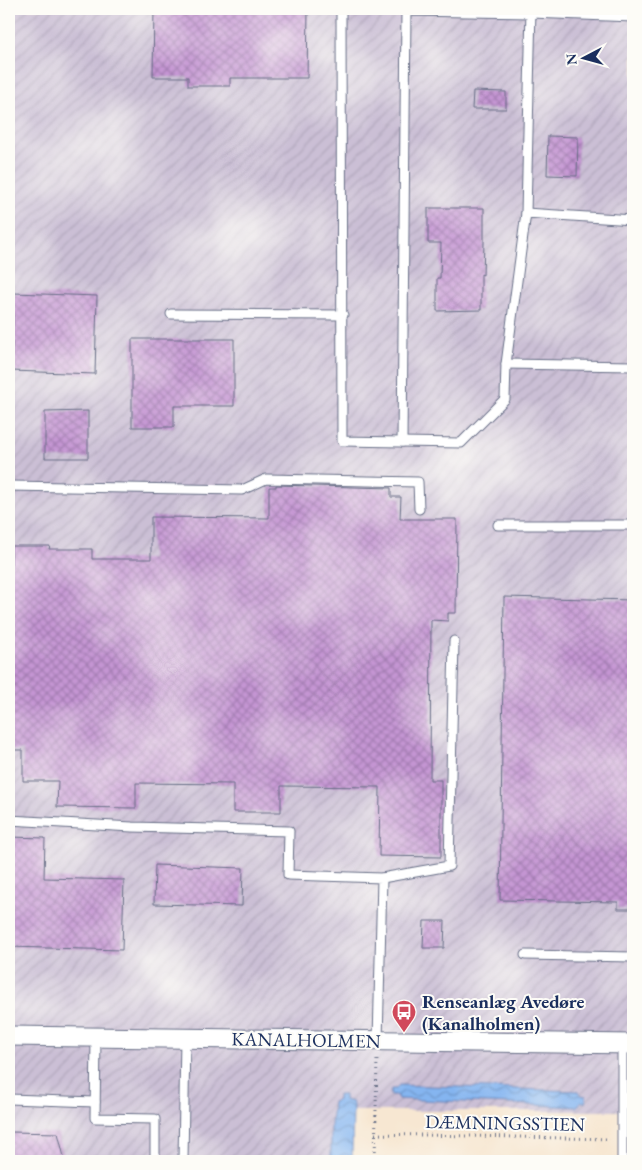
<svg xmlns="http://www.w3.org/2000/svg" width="642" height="1170" font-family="'EB Garamond',serif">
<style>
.industrial{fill:url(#industrial-furrows)}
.water{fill:url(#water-waves);stroke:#5072a7}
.building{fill:url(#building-cross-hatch)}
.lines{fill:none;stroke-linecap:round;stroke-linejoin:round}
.service-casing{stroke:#686f87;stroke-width:11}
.minor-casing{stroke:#686f87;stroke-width:21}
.path{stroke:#686f87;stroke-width:3;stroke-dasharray:1 4;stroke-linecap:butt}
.service{stroke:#fff;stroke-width:9}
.minor{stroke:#fff;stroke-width:19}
.labels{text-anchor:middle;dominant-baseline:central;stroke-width:4;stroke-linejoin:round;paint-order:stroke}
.poi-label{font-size:19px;font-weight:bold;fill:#1b2f5e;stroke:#fdfcf7;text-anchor:start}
.street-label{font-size:19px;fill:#1b2f5e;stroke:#fdfcf7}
</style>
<defs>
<pattern id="industrial-furrows" width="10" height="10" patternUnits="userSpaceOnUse" patternTransform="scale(1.25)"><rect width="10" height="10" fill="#cbbfd5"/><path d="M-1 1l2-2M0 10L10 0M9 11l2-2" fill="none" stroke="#aea4b9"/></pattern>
<pattern id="water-waves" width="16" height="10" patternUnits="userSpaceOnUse" patternTransform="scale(1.25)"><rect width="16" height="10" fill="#85b5f0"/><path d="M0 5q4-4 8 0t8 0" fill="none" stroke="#6c94c6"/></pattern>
<pattern id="building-cross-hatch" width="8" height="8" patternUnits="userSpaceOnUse" patternTransform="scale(1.25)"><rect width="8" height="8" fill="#c595d3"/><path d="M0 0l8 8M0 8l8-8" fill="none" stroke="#9f7aae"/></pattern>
</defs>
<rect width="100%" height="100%" fill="#fdfcf7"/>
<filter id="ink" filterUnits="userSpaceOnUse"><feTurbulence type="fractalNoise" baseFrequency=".02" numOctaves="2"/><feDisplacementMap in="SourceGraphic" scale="10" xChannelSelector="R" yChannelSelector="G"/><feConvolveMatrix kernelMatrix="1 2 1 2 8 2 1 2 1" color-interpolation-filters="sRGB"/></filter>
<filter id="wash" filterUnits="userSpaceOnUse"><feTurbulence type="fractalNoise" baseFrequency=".0096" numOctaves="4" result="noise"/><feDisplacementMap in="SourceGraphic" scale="20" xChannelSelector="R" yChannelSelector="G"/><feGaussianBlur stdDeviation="1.12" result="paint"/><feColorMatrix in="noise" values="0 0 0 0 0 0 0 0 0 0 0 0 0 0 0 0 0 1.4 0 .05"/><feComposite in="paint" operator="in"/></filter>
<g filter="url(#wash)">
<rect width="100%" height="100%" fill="#f7e7d2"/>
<path class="industrial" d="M9,9h624v1102h-285v50h-339z"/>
<g class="water">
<path d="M399,1085l179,6 3,4 5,1v6h-5l-4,5 -179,-8 -2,-4h-6l1,-6h5z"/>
<path d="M338,1095h6v5l8,2 1,3 -1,56h-21v-36l2,-23 5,-2z"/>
</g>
<g id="blocks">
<g class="building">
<path d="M154,9h154l-1,69h-77v8h-42v-9h-35z"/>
<path d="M473,91l33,1v17h-34z"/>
<path d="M548,136l30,1 -1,39 -30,-1z"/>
<path d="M428,208h56v34l-1,33 -2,-1v36l-44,1v-33h3l1,-35h-13z"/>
<path d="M14,293l83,3 -2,78 -84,-3z"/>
<path d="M132,339h102v67h-60v21h-42z"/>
<path d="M88,411v47h-43v-46z"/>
<path d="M276,485l115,3v9h10l-1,22h57l-1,94h-8v8l-17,-1 -1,160h11v77l-62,-1 1,-69 -99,-1v26h-48v-28l-97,-1v25l-79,-1 1,-26h-35v-31h-14v-167h2v-37h39l-1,3h43v10h59v-42l118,1v-31h7z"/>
<path d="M504,597l129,3v309h-15v-7l-118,-2z"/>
<path d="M9,837l36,1 -1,40 80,2 -2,70 -113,-3z"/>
<path d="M155,865l88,3 -1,38 -88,-2z"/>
<path d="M424,921h21l-1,27h-21z"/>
<path d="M11,1132l47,1 7,28h-56v-21z"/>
</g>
</g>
</g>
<g filter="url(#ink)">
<use href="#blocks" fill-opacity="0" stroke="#686f87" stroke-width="1"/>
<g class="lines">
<defs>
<g id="service">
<path d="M341,9l1,432 119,2 44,-44 1,-35 20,-151 107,7"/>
<path d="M526,213l5,-204"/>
<path d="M171,314l172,1"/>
<path d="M506,364l127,2"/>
<path d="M402,442l4,-431 125,2 102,4"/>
<path d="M9,486l233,4 24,-11 152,3 1,27"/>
<path d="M498,525h135"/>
<path d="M9,820l123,7 157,4 -1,44 94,3 -4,163"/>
<path d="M382,878l67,-12 5,-225"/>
<path d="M525,955l108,2"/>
<path d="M96,1037l-1,81 60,1v42"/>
<path d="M9,1099l86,3"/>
<path d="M183,1161l2,-123"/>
<path d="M622,1161v-117"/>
</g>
<path id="minor" d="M9,1036l624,8"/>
</defs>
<use href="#service" class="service-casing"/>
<use href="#minor" class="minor-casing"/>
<g class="path">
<path d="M375,1134l235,5"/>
<path d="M375,1161l2,-104"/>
</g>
<use href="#service" class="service"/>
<use href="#minor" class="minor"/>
</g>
</g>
<defs>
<symbol id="bus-pin" viewBox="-11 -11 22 30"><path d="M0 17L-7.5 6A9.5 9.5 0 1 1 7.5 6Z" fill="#d1495b" stroke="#fdfcf7"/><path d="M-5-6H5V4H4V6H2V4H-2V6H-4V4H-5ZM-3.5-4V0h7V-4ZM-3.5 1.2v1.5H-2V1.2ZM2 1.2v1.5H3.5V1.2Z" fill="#fff"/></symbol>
</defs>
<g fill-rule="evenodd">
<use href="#bus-pin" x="390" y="998" width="28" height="38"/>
</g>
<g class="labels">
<g class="poi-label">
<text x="422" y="1001">Renseanlæg Avedøre<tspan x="422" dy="22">(Kanalholmen)</tspan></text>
</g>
<g class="street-label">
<text transform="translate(306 1040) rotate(1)">KANALHOLMEN</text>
<text transform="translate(505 1123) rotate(1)">DÆMNINGSSTIEN</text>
</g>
</g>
<rect width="642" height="1170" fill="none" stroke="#fdfcf7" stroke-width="30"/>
<g transform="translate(584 58) rotate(264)" stroke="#fdfcf7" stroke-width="4" paint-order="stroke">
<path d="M0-4L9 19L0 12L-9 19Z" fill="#1b2f5e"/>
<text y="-8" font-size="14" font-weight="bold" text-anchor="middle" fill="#1b2f5e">N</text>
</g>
</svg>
